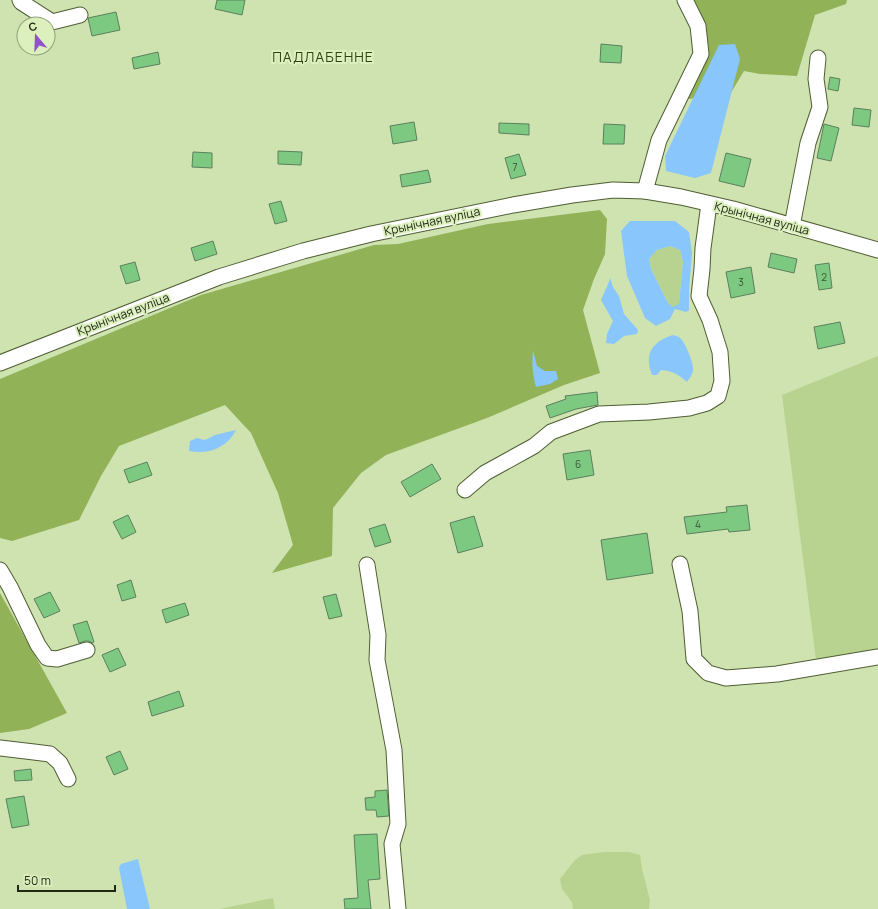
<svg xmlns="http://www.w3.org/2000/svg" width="878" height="909" font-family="Manrope,sans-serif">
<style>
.green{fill:#b8d38f}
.forest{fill:#91b257}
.water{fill:#88c6fc;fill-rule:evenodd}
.building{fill:#7dc982;stroke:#5b805c}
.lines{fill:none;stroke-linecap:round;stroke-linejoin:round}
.minor-casing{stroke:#4e5e32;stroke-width:17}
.minor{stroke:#fff;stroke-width:15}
.labels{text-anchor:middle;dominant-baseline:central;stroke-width:4;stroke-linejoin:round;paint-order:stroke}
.number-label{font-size:10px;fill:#375030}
.street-label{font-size:12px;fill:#202714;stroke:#dcf0be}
.quarter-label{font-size:14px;letter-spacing:1px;fill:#314014;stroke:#dcf0be}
</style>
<rect width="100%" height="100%" fill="#cfe3b1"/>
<g class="green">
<path d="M670,246l10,4 3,11 -4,43 -6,4 -5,-5 -17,-34 -2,-10 8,-9z"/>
<path d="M878,356v295l-62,9 -34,-265z"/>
<path d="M604,852h25l11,3 2,14 8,31 -1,9h-76l-1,-7 -10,-13 -2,-10 15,-19 7,-5z"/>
<path d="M273,898l2,11h-56z"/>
</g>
<g class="forest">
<path d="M693,0h154l-1,4 -31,11 -18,61 -37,-2 -16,-3 -21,35 -23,-8 -12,1 21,-50 -3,-23z"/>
<path d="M600,210l7,9 -2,35 -11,25 -11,31 17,63 -36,12 -77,33 -101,37 -25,18 -28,35 -1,48 -60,17 21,-28 -15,-52 -27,-60 -26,-28 -106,41 -18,30 -22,44 -67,21 -12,-3v-159l201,-84 173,-50 24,-1 90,-20z"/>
<path d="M0,593l67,120 -38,16 -29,4z"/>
</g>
<g class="water">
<path d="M735,44l5,15 -29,114 -16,5 -29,-7 -1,-15 54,-111z"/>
<path d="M630,221h45l14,11 3,21 -3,37v20l-3,2 -11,-3 -5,10 -14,7 -11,-8 -18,-42 -6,-45zM670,246l10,4 3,11 -4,43 -6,3 -5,-4 -17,-34 -2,-10 8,-9z"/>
<path d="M610,278l3,9 6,9 5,18 14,16 -1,4 -13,2 -10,8 -8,-1 1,-9 6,-13 -12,-21c3,-8 7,-14 9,-22z"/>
<path d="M673,335c2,1 5,1 6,2 6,4 15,27 14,33 0,4 -4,9 -6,12 -9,-8 -14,-11 -26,-12l-4,5h-5c-8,-22 0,-33 21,-40z"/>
<path d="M533,350l4,16 8,5h11l2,8 -8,5 -14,3c-4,-14 -4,-24 -3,-37z"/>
<path d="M236,430c-9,18 -28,25 -47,21l1,-10 7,-3 8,2 10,-5z"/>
<path d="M138,859l12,50h-23l-8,-41 2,-4z"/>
</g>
<g class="building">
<path d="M217,0h28l-3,15 -27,-6z"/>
<path d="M116,12l4,18 -28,6 -4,-18z"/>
<path d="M601,44l21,2 -1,17 -21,-1z"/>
<path d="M158,52l2,12 -26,5 -2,-11z"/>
<path d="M830,77l10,2 -2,12 -10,-2z"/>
<path d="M854,108l17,2 -2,17 -17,-2z"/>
<path d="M414,122l3,18 -24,4 -3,-18z"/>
<path d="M499,123l30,1v11l-30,-2z"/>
<path d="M604,124l21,1 -1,19h-21z"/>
<path d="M824,124l15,4 -8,33 -14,-3z"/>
<path d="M278,151l24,1 -1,13 -23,-1z"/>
<path d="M193,152l19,1v15l-20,-1z"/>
<path d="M726,153l25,6 -7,28 -25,-6z"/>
<path d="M519,154l7,21 -15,4 -6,-21z"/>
<path d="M428,170l3,12 -29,5 -2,-12z"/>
<path d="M281,201l6,20 -12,3 -6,-20z"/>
<path d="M213,241l4,13 -22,7 -4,-13z"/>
<path d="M771,253l26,6 -3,14 -26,-6z"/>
<path d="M135,262l5,18 -14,4 -6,-18z"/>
<path d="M829,263l3,25 -13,2 -4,-25z"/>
<path d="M751,267l4,26 -24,5 -5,-26z"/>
<path d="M840,322l5,21 -27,6 -4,-22z"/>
<path d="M597,392l1,13 -22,4 -26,9 -4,-12 20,-7 -1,-3z"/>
<path d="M590,450l4,25 -27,5 -4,-26z"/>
<path d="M147,462l5,13 -23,8 -5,-13z"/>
<path d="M432,464l9,15 -31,18 -9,-15z"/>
<path d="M747,505l3,25 -21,2 -1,-3 -41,5 -3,-17 43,-5 -1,-5z"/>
<path d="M128,515l8,17 -14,7 -9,-17z"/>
<path d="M474,516l9,30 -25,7 -8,-30z"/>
<path d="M385,524l6,18 -16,5 -6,-18z"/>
<path d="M647,533l6,40 -46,7 -6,-40z"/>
<path d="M131,580l5,17 -14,4 -5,-16z"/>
<path d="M50,592l10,19 -16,7 -10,-19z"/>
<path d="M336,594l6,22 -13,3 -6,-22z"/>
<path d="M185,603l4,12 -23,8 -4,-13z"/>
<path d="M87,621l7,21 -2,1 -3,-2h-4l-6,2 -6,-18z"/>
<path d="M118,648l8,17 -16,7 -8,-17z"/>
<path d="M179,691l5,15 -32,10 -4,-14z"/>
<path d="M120,751l8,18 -14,6 -8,-18z"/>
<path d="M31,769l1,11 -17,1 -1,-10z"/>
<path d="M387,790l2,26 -12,1 -1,-7h-10l-1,-12 10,-1v-6z"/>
<path d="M24,796l5,29 -17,3 -6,-29z"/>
<path d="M377,834l3,45 -12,1 3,29h-26l-1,-10 14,-1 -4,-63z"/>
</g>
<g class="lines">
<defs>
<g id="minor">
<path d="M20,0l1,2 31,20 28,-7"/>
<path d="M645,191l14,-51 42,-86 -3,-28 -13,-26"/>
<path d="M792,226l16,-83 12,-36 -4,-28 2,-21"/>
<path d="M0,363l219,-86 84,-26 68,-17 142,-29 59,-10 41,-5 32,1 36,6 52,12 145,41"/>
<path d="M465,490l20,-17 49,-27 17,-14 48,-18 50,-2 40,-4 18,-5 11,-7 4,-15 -2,-29 -10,-32 -11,-24 3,-27 1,-21 6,-44"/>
<path d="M680,564l10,47 4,48 14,14 18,5 51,-4 101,-17"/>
<path d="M367,565l11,70 -1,25 17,90 4,74 -6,20 6,65"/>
<path d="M0,570l10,17 28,58 9,13 10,1 30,-9"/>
<path d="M0,748l34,4 16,2 10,9 8,16"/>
</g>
</defs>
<use href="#minor" class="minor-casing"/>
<use href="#minor" class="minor"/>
</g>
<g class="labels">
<g class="number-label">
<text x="515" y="167">7</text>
<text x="824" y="277">2</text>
<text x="741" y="282">3</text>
<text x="578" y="464">6</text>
<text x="698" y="524">4</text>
</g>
<g class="street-label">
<text transform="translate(762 218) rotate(15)">Крынічная вуліца</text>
<text transform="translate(432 221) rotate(-12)">Крынічная вуліца</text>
<text transform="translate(123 314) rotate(-21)">Крынічная вуліца</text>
</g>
<g class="quarter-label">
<text x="323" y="56">ПАДЛАБЕННЕ</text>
</g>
</g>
<g transform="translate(36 36) rotate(341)"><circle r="19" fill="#dcf0be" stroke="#91a07a"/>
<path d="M0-3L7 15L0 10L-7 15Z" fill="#9153c9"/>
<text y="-6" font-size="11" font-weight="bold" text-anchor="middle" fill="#202714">С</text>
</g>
<path d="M18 885v6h97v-6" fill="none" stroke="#202714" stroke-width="2"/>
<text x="24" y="885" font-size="12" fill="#202714" stroke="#dcf0be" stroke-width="3" paint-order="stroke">50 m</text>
</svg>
